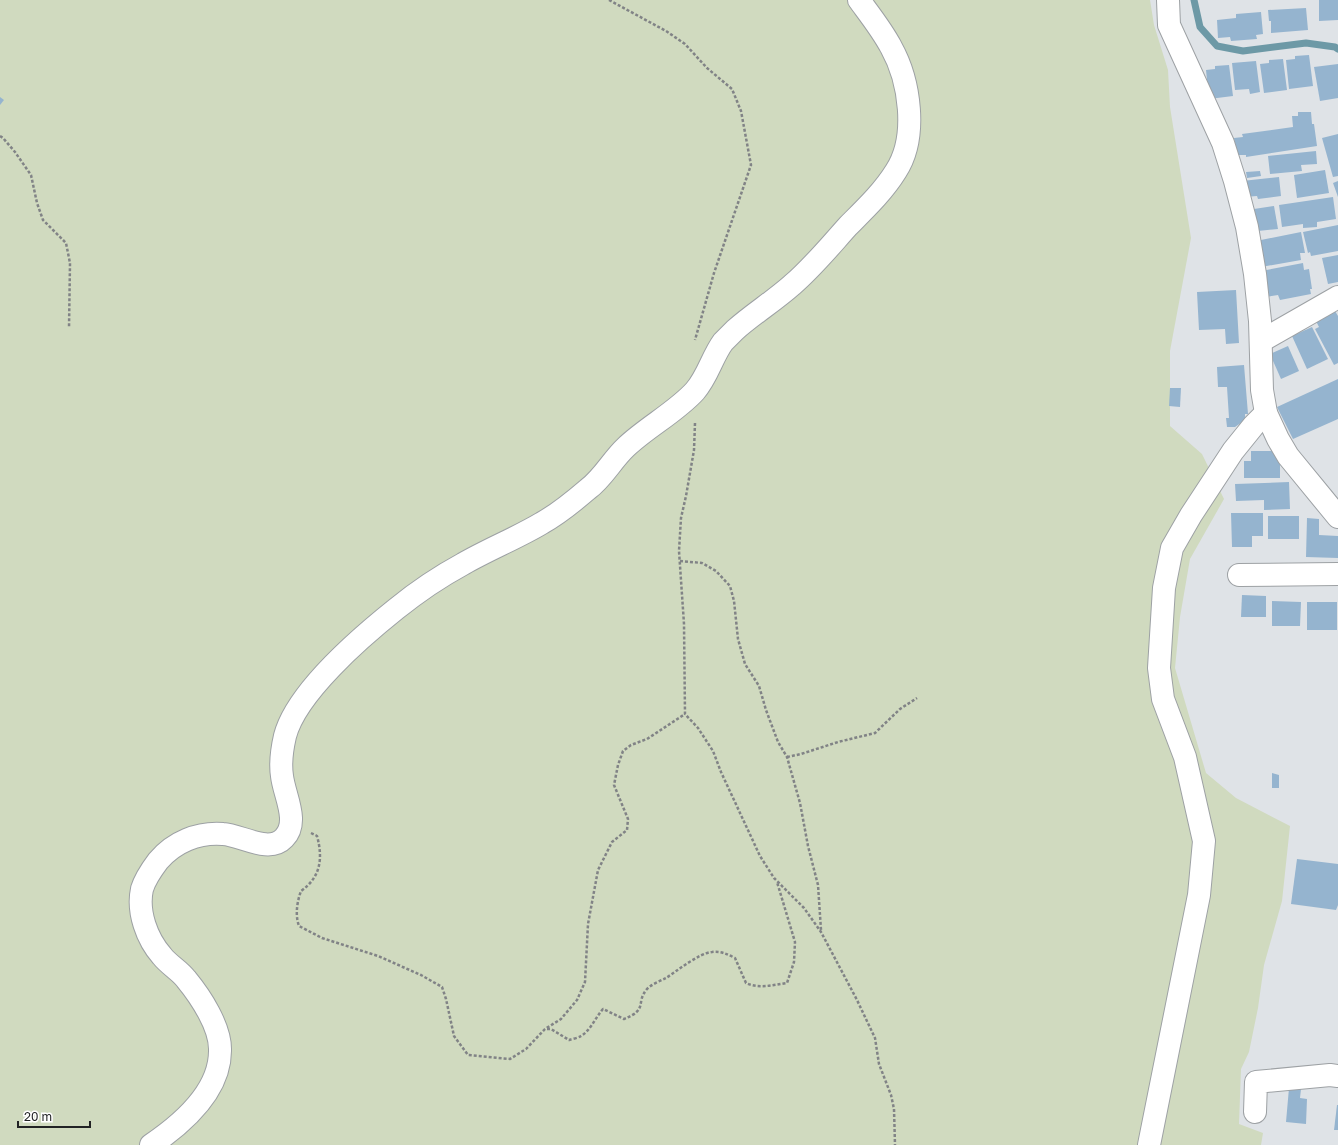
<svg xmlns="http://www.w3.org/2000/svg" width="1338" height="1145" font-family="'Golos Text',sans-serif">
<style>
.green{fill:#d0dabf}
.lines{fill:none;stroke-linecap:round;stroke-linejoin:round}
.stream{stroke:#6d99a6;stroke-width:7}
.building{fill:#95b4cf}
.minor-casing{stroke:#9da1a4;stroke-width:24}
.path{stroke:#818386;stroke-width:2.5;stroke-dasharray:3 2;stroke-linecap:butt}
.minor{stroke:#fff;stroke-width:22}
</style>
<rect width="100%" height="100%" fill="#dfe3e7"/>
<path class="green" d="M0,0h1150l4,25 14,45 2,37 21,131 -21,113v75l32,28 22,45 -34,60 -10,58 -5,51 31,105 30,25 54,28 -8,75 -18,64 -6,43 -9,44 -8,17 -2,55 24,9 -2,12h-1261z"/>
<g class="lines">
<path class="stream" d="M1194,0l6,27 17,19 26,5 63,-8 29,4 3,2"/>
</g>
<g class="building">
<path d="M1319,0h19v20l-19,1z"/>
<path d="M1306,8l2,22 -37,3v-12h-2l-1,-11z"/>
<path d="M1261,12l2,22 -7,1 1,4 -26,2 -1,-4 -12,1 -1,-18 19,-2v-4z"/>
<path d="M1309,55l4,31 -24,3 -3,-29 9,-1v-3z"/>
<path d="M1283,59l4,31 -23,3 -4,-29 9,-1v-3z"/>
<path d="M1256,61l4,31 -10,2 -1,-5 -14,1 -3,-27z"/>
<path d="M1338,64v34l-18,3 -6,-34z"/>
<path d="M1229,65l4,31 -24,3 -3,-29 9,-1v-3z"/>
<path d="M0,97l4,3 -4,5z"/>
<path d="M1298,112h13l1,12h2l3,22 -71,11v-2h-10l-2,-17 9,-1 -1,-3 51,-7 -1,-11h6z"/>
<path d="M1338,134v42l-5,1 -11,-39z"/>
<path d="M1316,151l1,13 -16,1 1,6 -32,3 -2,-18z"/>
<path d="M1325,170l4,23 -32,5 -3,-23z"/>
<path d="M1260,171l1,5 -14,2 -1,-6z"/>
<path d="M1279,177l2,19 -23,3 -1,-3 -13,1 -2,-16z"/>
<path d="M1338,181v16l-5,-14z"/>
<path d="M1333,197l3,22 -19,3v5l-14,1v-4l-21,3 -3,-22z"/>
<path d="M1274,206l4,23 -20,2 -4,-22z"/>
<path d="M1338,225v26l-27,5 -1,-4 -2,1 -5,-21z"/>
<path d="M1301,232l4,21h-5l1,7 -40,7 -5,-26z"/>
<path d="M1338,255v27l-10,2 -6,-26z"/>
<path d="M1303,263l1,7 5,-1 3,20h-2l1,5 -31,6 -2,-5 -12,2 -5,-26z"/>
<path d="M1236,290l3,53 -13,1 -1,-15 -26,1 -2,-38z"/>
<path d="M1335,311l3,5v47l-4,2 -19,-36 4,-2 -3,-6z"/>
<path d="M1312,327l16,32 -21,10 -15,-33z"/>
<path d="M1288,346l11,25 -18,8 -11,-25z"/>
<path d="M1244,365l4,49h-3v6l-10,7h-8l-1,-9h3l-2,-31h-9l-1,-20z"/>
<path d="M1338,379v40l-45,20 -16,-32z"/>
<path d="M1170,388h11l-1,19 -11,-1z"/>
<path d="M1251,451h23l6,6v21h-36v-17h7z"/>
<path d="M1289,482l1,27 -26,1v-10l-28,1 -1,-17z"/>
<path d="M1231,513h32v23h-11v11h-20z"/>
<rect x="1268" y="516" width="31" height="23"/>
<path d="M1307,518l12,1v16l19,1v22l-32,-1z"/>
<path d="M1242,595l24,1v21h-25z"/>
<path d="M1272,601l29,1 -1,24h-28z"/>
<rect x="1307" y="602" width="30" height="28"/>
<path d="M1272,773l7,2v13h-7z"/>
<path d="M1297,859l41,5v41l-2,5 -45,-6z"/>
<path d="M1289,1088l12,1 -1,9 7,1 -1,25 -20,-2z"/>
<path d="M1337,1105h1v25h-4z"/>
</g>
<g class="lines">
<defs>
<g id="minor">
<path d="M1168,0l1,25 54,118 12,38 12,46 8,47 5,47 2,69 4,23 12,26 10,17 50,61"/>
<path d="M1261,341l77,-44"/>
<path d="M1239,575l99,-1"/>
<path d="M1255,1112l1,-30 74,-7 8,1"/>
<path d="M151,1145c31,-21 69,-53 69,-94 1,-24 -20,-55 -34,-72 -7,-9 -17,-14 -24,-23 -15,-17 -25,-44 -20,-67 3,-10 10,-20 16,-28 16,-19 40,-29 65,-27 18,1 46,20 61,4 16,-16 0,-43 -2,-62 -2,-13 0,-27 3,-40 11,-43 76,-99 111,-127 21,-17 43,-32 67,-45 26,-15 54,-26 79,-41 16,-9 32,-22 46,-34 15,-11 24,-29 38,-42 21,-20 50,-35 69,-56 13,-15 17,-34 28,-49 3,-3 9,-9 12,-12 18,-16 39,-29 57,-45 20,-17 38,-39 56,-59 17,-17 35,-34 48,-55 22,-34 14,-90 -5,-124 -9,-17 -21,-32 -32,-47"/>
<path d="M1149,1145l50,-250 5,-54 -19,-84 -22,-58 -4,-31 5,-80 8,-40 19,-33 42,-64 21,-26 12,-12"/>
</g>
</defs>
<use href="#minor" class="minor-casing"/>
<g class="path">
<path d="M609,0l57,31 19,13 22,24 25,21 9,22 10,54 -37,108 -19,67"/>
<path d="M0,136l3,2 12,14 16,23 6,28 6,17 23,23 4,20 -1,65"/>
<path d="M695,423l-1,27 -8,46 -5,22 -2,33 5,73 1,90 13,14 15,23 8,21 39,84 14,22 30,30 17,24 36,68 18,38 4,26 12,31 3,14 1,36"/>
<path d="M680,561l22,2 14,8 14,15 4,15 4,38 7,25 14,22 7,24 12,32 9,15 13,46 8,43 10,39 3,45"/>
<path d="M787,757l14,-3 37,-12 37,-9 25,-24 17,-11"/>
<path d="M311,833l6,3c6,22 4,41 -16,55 -4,11 -6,24 -2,35l23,12 56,18 43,19 21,12 4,12 8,37 14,19 42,4 16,-10 19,-20 16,-10 16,-19 8,-18 3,-58 10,-54 14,-28 15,-12 1,-11 -14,-34 4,-20 5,-14 8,-6 16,-6 38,-25"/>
<path d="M547,1029h4l18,11c3,-1 9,-2 12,-4 10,-6 14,-18 22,-27l21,10c25,-10 11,-16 23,-30 5,-5 13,-8 19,-11 11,-7 33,-25 46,-26 9,-1 15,2 23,6l11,25c13,6 27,2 41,0l7,-21 1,-20 -18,-60"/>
</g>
<use href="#minor" class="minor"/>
</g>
<path d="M18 1121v6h72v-6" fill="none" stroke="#212224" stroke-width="2"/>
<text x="24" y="1121" font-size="12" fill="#212224" stroke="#ffffff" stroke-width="3" paint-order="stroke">20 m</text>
</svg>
